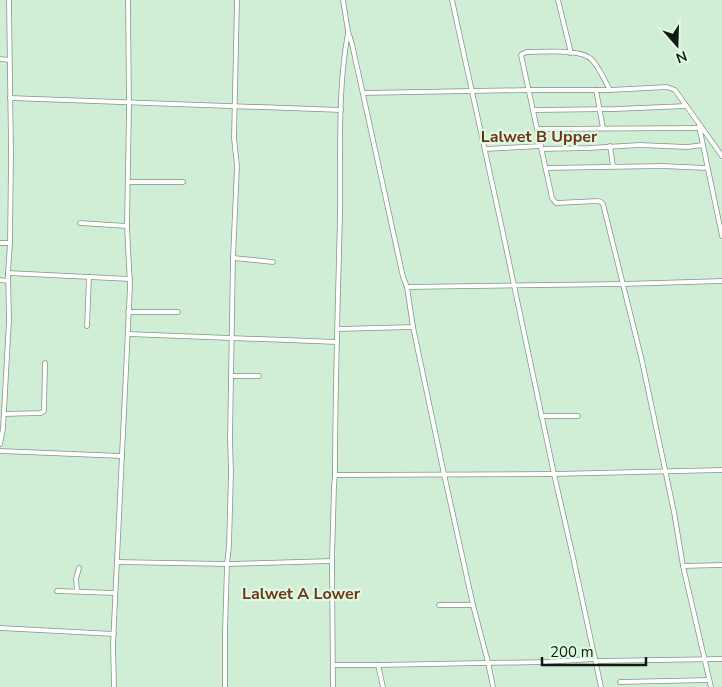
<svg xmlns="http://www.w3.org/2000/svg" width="722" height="687" font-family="'Nunito Sans',sans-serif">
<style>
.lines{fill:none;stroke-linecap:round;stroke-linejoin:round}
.minor-casing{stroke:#7d9882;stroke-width:5.5}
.minor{stroke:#fff;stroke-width:4}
.labels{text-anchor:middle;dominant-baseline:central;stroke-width:4.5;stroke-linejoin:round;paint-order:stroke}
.quarter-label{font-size:16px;font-weight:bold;fill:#733217;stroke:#ddfbe3}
</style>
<rect width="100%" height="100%" fill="#d0eed6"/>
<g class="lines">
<defs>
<g id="minor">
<path d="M343,0l5,31 4,13 51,233 4,10 6,40 31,147 29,131 15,57 5,25"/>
<path d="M452,0l49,224 53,250 19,83 28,130"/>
<path d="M558,0l12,49v4"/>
<path d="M0,59l9,1"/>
<path d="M596,90l7,38"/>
<path d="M610,90c-5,-9 -11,-23 -18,-30 -10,-12 -49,-8 -65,-8l-5,2 -1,1 31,143 4,5 42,-2 3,1 2,2 39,157 32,151 9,54 28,121"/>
<path d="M363,93l166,-3h81l57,-3 8,3 47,66"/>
<path d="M10,98l331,12"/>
<path d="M534,110l82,-1 70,-3"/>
<path d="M699,126l23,110"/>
<path d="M538,129l161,-1"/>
<path d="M610,146l3,20"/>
<path d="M485,149l56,-3"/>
<path d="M542,149l47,-1 51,-3 47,2 16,-2"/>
<path d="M546,168l116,-2 45,2"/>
<path d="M128,182h55"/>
<path d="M80,223l47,3"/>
<path d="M0,243h10"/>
<path d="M233,258l40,4"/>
<path d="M8,273l122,6"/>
<path d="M0,280l8,1"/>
<path d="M407,287l216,-3 99,-3"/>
<path d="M128,312h50"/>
<path d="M87,326l2,-49"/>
<path d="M338,329l75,-2"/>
<path d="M128,334l209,8"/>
<path d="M232,376h27"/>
<path d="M4,414l37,-1 3,-2 1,-48"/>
<path d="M541,416h37"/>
<path d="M0,444l3,-15 6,-109 -1,-47 2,-30 1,-90 -2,-153"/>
<path d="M0,451l122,5"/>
<path d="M335,475l219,-1 168,-4"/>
<path d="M117,562l110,2 105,-3"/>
<path d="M683,566l39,-1"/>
<path d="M57,591l58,2"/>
<path d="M77,591l-1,-12 3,-11"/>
<path d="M439,605h34"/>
<path d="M0,628l114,6"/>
<path d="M596,661l126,-2"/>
<path d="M334,665h44l166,-3 51,-3"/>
<path d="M378,665l5,22"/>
<path d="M620,682l89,-2"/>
<path d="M114,687l-1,-43 17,-358 -3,-60 2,-118 -1,-108"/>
<path d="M225,687v-55l2,-68 2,-18 2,-73 -1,-34 3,-181 4,-92 -3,-28 3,-138"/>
<path d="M333,687l-1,-126 2,-75 1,-11c0,-87 3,-174 5,-261 1,-60 -3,-122 8,-181"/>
</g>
</defs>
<use href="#minor" class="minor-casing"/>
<use href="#minor" class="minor"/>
</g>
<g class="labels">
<g class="quarter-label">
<text x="539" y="137">Lalwet B Upper</text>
<text x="301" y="594">Lalwet A Lower</text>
</g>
</g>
<g transform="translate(677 45) rotate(160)" stroke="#ddfbe3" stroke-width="4" paint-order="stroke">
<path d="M0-4L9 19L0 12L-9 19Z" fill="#111b13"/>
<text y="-8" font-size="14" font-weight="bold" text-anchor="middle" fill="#111b13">N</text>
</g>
<path d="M542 657v8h104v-8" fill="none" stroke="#111b13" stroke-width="2.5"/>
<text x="550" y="657" font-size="15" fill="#111b13" stroke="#ddfbe3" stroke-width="4" paint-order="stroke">200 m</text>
</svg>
